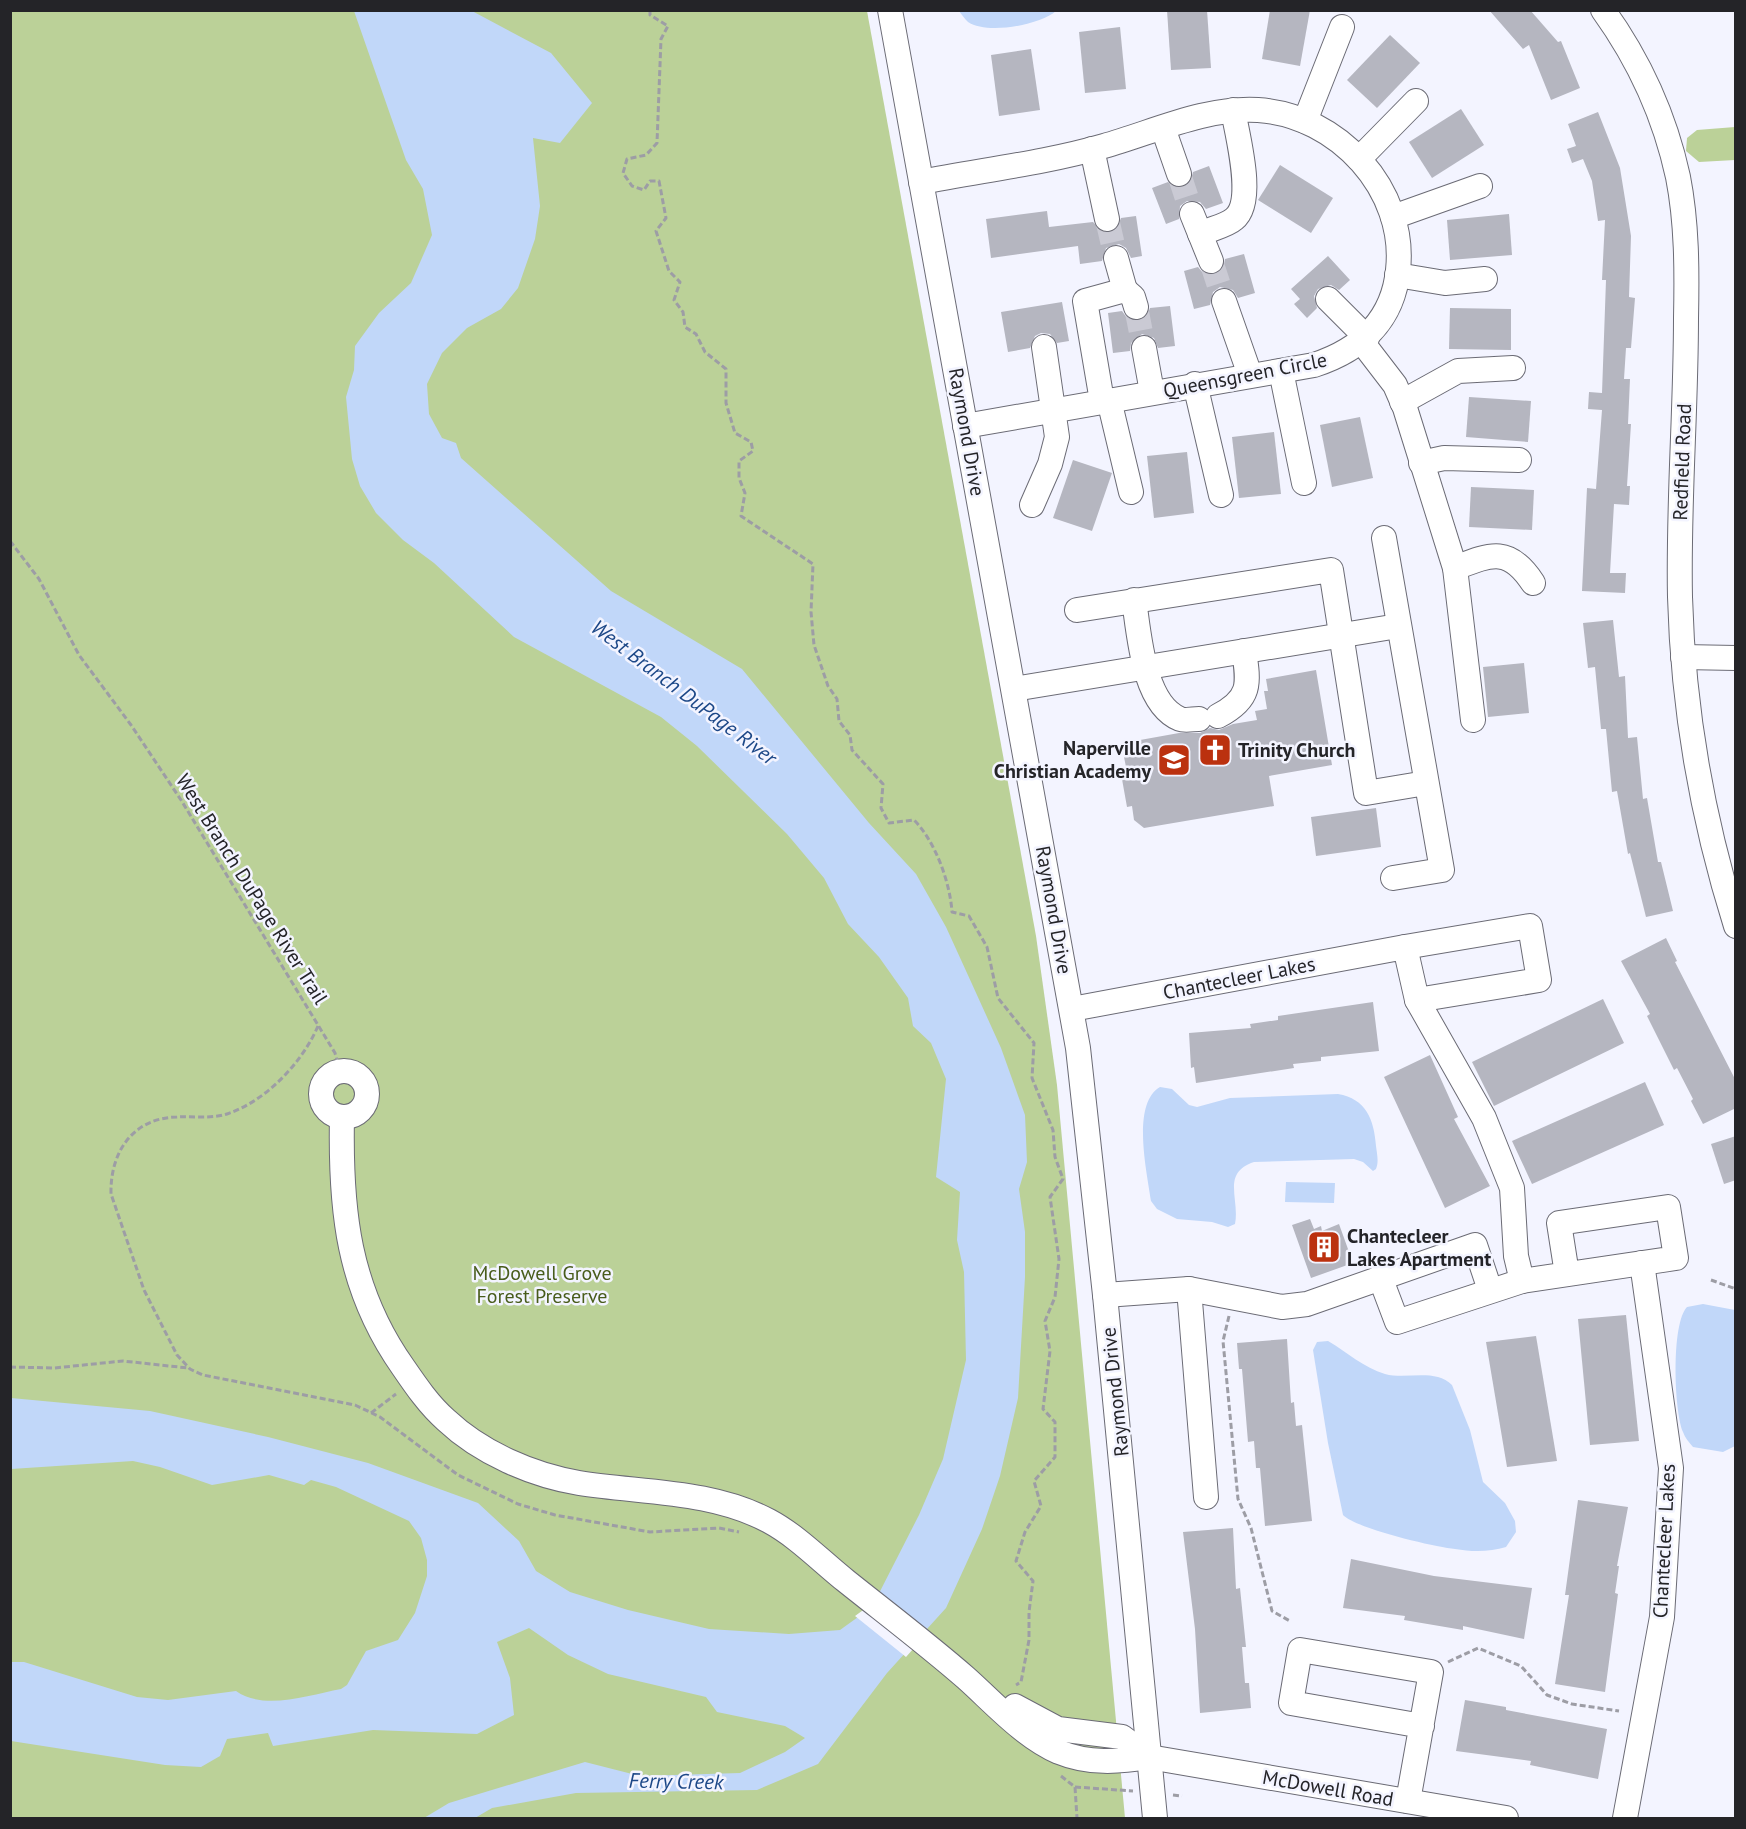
<svg xmlns="http://www.w3.org/2000/svg" width="1746" height="1829" font-family="'PT Sans',sans-serif">
<style>
.green{fill:#bbd198}
.water{fill:#c1d7f9}
.pier{fill:#f3f4ff}
.building{fill:#b5b6c0}
.lines{fill:none;stroke-linecap:round;stroke-linejoin:round}
.minor-tunnel{stroke:#cacad4;stroke-width:24;stroke-dasharray:24 12;stroke-linecap:butt}
.minor-casing{stroke:#6b6b75;stroke-width:26}
.path{stroke:#9d9da5;stroke-width:3;stroke-dasharray:6 3;stroke-linecap:butt}
.minor{stroke:#fff;stroke-width:24}
.labels{text-anchor:middle;dominant-baseline:central;stroke-width:5;stroke-linejoin:round;paint-order:stroke}
.street-label{font-size:20px;fill:#242428;stroke:#f3f4ff}
.poi-label{font-size:20px;font-weight:bold;fill:#242428;stroke:#f3f4ff;text-anchor:start}
.park-label{font-size:20px;fill:#485c1b;stroke:#f3f4ff}
.water-label{font-size:21px;font-style:italic;fill:#1d4888;stroke:#f3f4ff}
</style>
<rect width="100%" height="100%" fill="#f3f4ff"/>
<g class="green">
<path d="M10,11h857l169,925 21,149 68,733h-1114z"/>
<path d="M1735,127v33l-36,2 -13,-11 1,-13 10,-8z"/>
</g>
<g class="water">
<path d="M354,11h118l79,42 41,50 -32,40 -27,-5 7,68 -5,33 -17,49 -17,21 -34,19 -25,25 -15,31 2,30 13,24 14,5 5,15 150,133 131,78 127,154 47,51 30,53 26,57 29,64 24,67 2,47 -8,27 6,43v45l-7,121 -18,78 -18,53 -36,79 -59,65 -69,91 -61,26 -181,3 -84,15 -17,10h-51l25,-15 136,-41 55,14 100,-3 45,-21 20,-14 -20,-12 -68,-14 -11,-15 -98,-23 -40,-19 -39,-27 -32,14 13,36 4,37 -37,19 -104,-4 -100,16 -5,-13 -41,6 -7,17 -19,11 -36,-2 -154,-24v-79h13l113,35 31,3 68,-9c28,20 73,4 105,-2l6,-4 19,-34 32,-11 17,-27 12,-37v-16l-6,-22 -12,-17 -73,-34 -25,-7 -7,5 -35,-10 -57,10 -52,-18 -27,-6 -122,8v-71l139,13 118,26 100,26 110,40 41,38 17,30 34,21 58,18 81,19 80,5 51,-4 32,-23 47,-92 24,-56 23,-99 -2,-88 -7,-32 3,-48 -24,-15 10,-98 -15,-36 -18,-17 -5,-28 -29,-41 -31,-33 -24,-46 -37,-44 -90,-88 -36,-29 -147,-80 -80,-74 -31,-23 -27,-27 -16,-27 -8,-27 -6,-62 8,-27 1,-24 24,-33 32,-30 21,-48 -9,-46 -17,-29z"/>
<path d="M959,11h97c-16,14 -69,24 -88,11 -3,-3 -7,-8 -9,-11z"/>
<path d="M1160,1087l12,2 17,16 8,2 33,-9 108,-4c28,5 36,25 38,52 1,8 3,16 0,23l-3,2 -10,-9 -9,-3 -100,3c-33,11 -14,37 -19,62l-7,3 -16,-5 -35,-3 -20,-10 -6,-8c-4,-29 -20,-97 9,-114z"/>
<path d="M1286,1182l49,1 -1,20 -49,-1z"/>
<path d="M1703,1304l32,6v136l-12,6 -30,-5c-4,-5 -8,-9 -10,-15 -9,-22 -12,-108 4,-125z"/>
<path d="M1328,1341c19,11 36,27 57,33 21,6 50,-6 67,11l18,45 13,52 22,21 10,18 1,11 -10,15c-16,5 -34,5 -51,2 -21,-2 -100,-21 -112,-34l-15,-72 -15,-93 4,-8z"/>
</g>
<path class="pier" d="M877,1590l52,41 -23,26 -51,-41 15,-11z"/>
<g class="building">
<path d="M1167,10h40l4,58 -40,2z"/>
<path d="M1270,10h40l-10,56 -38,-7z"/>
<path d="M1489,10h41l28,32 3,-1 19,47 -29,12 -22,-55 -6,4z"/>
<path d="M1120,27l6,62 -41,4 -6,-61z"/>
<path d="M1390,35l30,28 -43,45 -30,-28z"/>
<path d="M1031,49l9,61 -41,6 -8,-61z"/>
<path d="M1461,109l23,36 -52,33 -23,-36z"/>
<path d="M1598,112l22,56 11,68 -2,61 6,1 -4,50h-5l-2,31h6l-2,45h3l-4,62h3l-1,19 -15,-1 -4,69h16l-1,20 -43,-2 5,-103 9,1 6,-79 -14,-1 1,-17 13,1 4,-113h-4l3,-60 -7,1 -6,-40 -9,-22 -11,4 -5,-14 9,-3 -8,-22z"/>
<path d="M1280,165l53,33 -22,35 -53,-33z"/>
<path d="M1209,166l14,37 -17,6 -6,-7 -13,-1 -7,5 -1,13 -13,5 -14,-36 16,-6 8,6 8,-1 6,-4 3,-11z"/>
<path d="M1047,211l2,16 44,-5 10,11 13,-3 5,-12 15,-2 6,40 -11,2 -5,-10 -7,-4 -13,4 -4,13 -22,3 -2,-18 -87,12 -5,-39z"/>
<path d="M1509,214l3,41 -62,5 -3,-40z"/>
<path d="M1244,254l11,39 -17,5 -5,-8 -13,-3 -7,5 -3,13 -16,4 -10,-38 14,-4 5,6 13,1 7,-5 2,-10z"/>
<path d="M1328,256l22,24 -11,10 -8,-5 -13,4 -4,7 3,12 -10,10 -13,-14 6,-5 -9,-10z"/>
<path d="M1062,302l7,39 -12,2 -7,-9 -9,-1 -6,3 -5,12 -22,4 -7,-40z"/>
<path d="M1170,306l5,40 -17,2 -4,-10 -12,-4 -11,9 -1,8 -17,2 -5,-40 14,-2 5,7 13,3 7,-5 3,-8z"/>
<path d="M1450,308l61,1v41l-62,-1z"/>
<path d="M1469,397l62,4 -3,41 -62,-5z"/>
<path d="M1360,417l13,61 -41,9 -12,-62z"/>
<path d="M1274,432l7,62 -42,4 -7,-61z"/>
<path d="M1187,452l7,61 -40,5 -7,-62z"/>
<path d="M1073,460l39,13 -20,58 -39,-13z"/>
<path d="M1471,487l63,3 -2,40 -63,-3z"/>
<path d="M1613,620l6,57 6,-1 3,62 9,-1 6,62 4,-1 11,64h3l12,49 -27,6 -16,-64 -2,1 -11,-63 -5,1 -6,-63h-5l-6,-62 -7,1 -5,-45z"/>
<path d="M1524,663l5,50 -41,4 -5,-50z"/>
<path d="M1316,670l16,95 -63,11 5,30 -130,22 -10,-8 -2,-14 -5,1 -7,-39 6,-1 -3,-15 6,-10 50,-9h21l10,-5 9,2 14,-6 24,-4 -2,-9 12,-2 -3,-18h4l-2,-12z"/>
<path d="M1376,808l5,39 -65,9 -5,-39z"/>
<path d="M1666,938l11,23 -2,1 61,119v27l-33,16 -12,-23 2,-2 -16,-31 -3,2 -27,-54 3,-2 -29,-53z"/>
<path d="M1603,999l21,44 -130,63 -22,-44z"/>
<path d="M1373,1002l6,49 -58,6v4l-28,3 1,4 -98,15 -2,-16 -3,1 -2,-35 62,-5 -1,-4 28,-4v-4z"/>
<path d="M1430,1055l28,62 -4,2 36,67 -45,22 -61,-131z"/>
<path d="M1645,1082l19,43 -132,59 -20,-43z"/>
<path d="M1736,1136v44l-12,4 -13,-40z"/>
<path d="M1310,1219l4,10 7,-3 1,5 17,-7 14,39 -42,15 -19,-53z"/>
<path d="M1626,1315l13,126 -49,4 -12,-126z"/>
<path d="M1536,1336l21,125 -50,6 -21,-125z"/>
<path d="M1287,1339l4,64 3,-1 2,24 6,-1 10,96 -47,5 -5,-58h-4l-2,-27 -6,1 -6,-73h-3l-2,-26z"/>
<path d="M1578,1500l50,7 -11,59h2l-4,27 3,1 -13,98 -50,-8 14,-89h-4z"/>
<path d="M1233,1528l3,61 4,-1 6,59h-4l3,36h4l2,25 -51,5 -5,-84 -12,-97z"/>
<path d="M1351,1559l83,17 98,12 -8,51 -61,-13v4l-59,-10 1,-4 -62,-8z"/>
<path d="M1465,1700l41,7v3l101,19 -9,50 -68,-14 1,-4 -75,-10z"/>
</g>
<g class="lines">
<g class="minor-tunnel">
<path d="M1179,174l13,40"/>
<path d="M1107,219l9,39"/>
<path d="M1211,261l13,40"/>
<path d="M1136,307l8,41"/>
</g>
<defs>
<g id="minor">
<path d="M890,10l188,1038 27,247 50,523"/>
<path d="M1603,10c36,50 62,107 75,167 9,46 9,94 8,141 0,93 -8,186 -6,279 3,113 22,221 56,329"/>
<path d="M1305,121l37,-94"/>
<path d="M1163,128l16,46"/>
<path d="M1092,149l15,70"/>
<path d="M1359,159l57,-58"/>
<path d="M921,182c61,-12 124,-19 183,-36 50,-14 101,-39 154,-36 80,5 149,80 140,160 -5,51 -38,80 -84,95l-349,61"/>
<path d="M1192,214l19,47"/>
<path d="M1393,217l87,-31"/>
<path d="M1200,234c10,-5 26,-8 34,-15 22,-17 3,-84 -1,-109"/>
<path d="M1397,275l48,8 40,-4"/>
<path d="M1125,290l8,7 3,10"/>
<path d="M1328,299l39,39"/>
<path d="M1224,301l26,74"/>
<path d="M1362,342l33,43 10,23 50,160 18,152"/>
<path d="M1144,348l8,44"/>
<path d="M1281,371l23,112"/>
<path d="M1195,384l26,111"/>
<path d="M1109,400l22,92"/>
<path d="M1102,401l-17,-100 40,-11 -9,-32"/>
<path d="M1402,402l56,-31 55,-3"/>
<path d="M1421,463l23,-5 75,2"/>
<path d="M1032,505l18,-41 7,-27 -13,-90"/>
<path d="M1384,538l58,332 -49,8"/>
<path d="M1455,568c36,-14 54,-22 78,15"/>
<path d="M1134,600c5,33 9,104 46,119 5,2 13,0 19,0"/>
<path d="M1077,610l254,-40 35,223 60,-10"/>
<path d="M1683,657l53,1"/>
<path d="M1014,689l384,-63"/>
<path d="M1218,716c33,-17 31,-32 26,-65"/>
<path d="M1405,947l125,-21 9,54 -122,20"/>
<path d="M1072,1009l333,-62 12,53 67,118 28,70 4,68 6,25"/>
<circle cx="344" cy="1094" r="23"/>
<path d="M342,1117c-2,93 6,172 61,250 13,19 26,38 43,53 35,33 86,55 133,63 63,10 132,7 190,38 28,15 52,40 77,60 40,32 81,63 120,97 28,25 57,58 93,74 29,12 60,10 90,5l357,61"/>
<path d="M1380,1277l17,45 125,-41 154,-23 -8,-51 -109,16 8,51"/>
<path d="M1189,1289l17,208"/>
<path d="M1105,1295l84,-6 93,18 25,-3 168,-59 15,45"/>
<path d="M1015,1706l43,23 64,8 27,20"/>
<path d="M1408,1801l23,-129 -131,-22 -9,53 131,23"/>
<path d="M1625,1818l37,-201 9,-149 -29,-205"/>
</g>
</defs>
<use href="#minor" class="minor-casing"/>
<g class="path">
<path d="M650,10v5l18,11 -7,13 -4,104 -11,12 -19,4 -4,14 9,13 12,4 6,-9h9l7,37 -10,13 13,40 11,11 -6,18 9,12 2,15 11,7 9,18 21,17v34l9,30 16,9 2,9 -14,10v17l6,15 -4,23 72,48 -2,48 3,33 14,41 9,13 2,22 11,14 2,15 31,34 -2,24 8,15 25,-3c21,21 36,62 38,92l17,4 18,31 11,51 36,45 -2,35 21,52 2,27 8,22 -13,18 9,62 -4,38 -10,24 5,30 -7,58 12,13v35l-21,24 7,25 -16,26 -9,29 17,20 -4,31v28l-8,42 -5,3"/>
<path d="M10,541l29,38 40,76 52,70 50,75 154,253 5,18"/>
<path d="M318,1026c-16,37 -52,75 -91,88 -16,5 -34,2 -50,3 -45,1 -67,36 -66,77l33,96 33,65 13,14 13,6 152,30 25,12 78,58 60,29 37,11 95,17 69,-4 20,4"/>
<path d="M1711,1280l25,9"/>
<path d="M1229,1316l-6,25 15,158 13,29 21,83 18,10"/>
<path d="M10,1367l44,1 69,-7 65,7"/>
<path d="M371,1413l25,-19"/>
<path d="M1448,1662l30,-14 43,18 26,29 25,9 47,7"/>
<path d="M1061,1776l14,11 2,31"/>
<path d="M1075,1787l58,4"/>
<path d="M1173,1795l9,1"/>
</g>
<use href="#minor" class="minor"/>
</g>
<defs>
<symbol id="church-square" viewBox="-11 -11 22 22"><rect x="-9" y="-9" width="18" height="18" rx="4" fill="#bb310f" stroke="#f3f4ff"/><path d="M-1.2-6h2.4v3.5h3.3v2.4h-3.3V6h-2.4V-.1h-3.3v-2.4h3.3Z" fill="#fff"/></symbol>
<symbol id="school-square" viewBox="-11 -11 22 22"><rect x="-9" y="-9" width="18" height="18" rx="4" fill="#bb310f" stroke="#f3f4ff"/><path d="M0-5L7-2L0 1L-7-2ZM-4 1L0 2.5L4 1V4Q0 6-4 4Z" fill="#fff"/></symbol>
<symbol id="building-square" viewBox="-11 -11 22 22"><rect x="-9" y="-9" width="18" height="18" rx="4" fill="#bb310f" stroke="#f3f4ff"/><path d="M-4-6H4V6H1V3H-1V6H-4ZM-2.5-4.3h1.7v1.8h-1.7ZM.8-4.3h1.7v1.8H.8ZM-2.5-1h1.7V.8h-1.7ZM.8-1h1.7V.8H.8Z" fill="#fff"/></symbol>
</defs>
<g fill-rule="evenodd">
<use href="#church-square" x="1196" y="731" width="38" height="38"/>
<use href="#school-square" x="1155" y="741" width="38" height="38"/>
<use href="#building-square" x="1305" y="1228" width="38" height="38"/>
</g>
<g class="labels">
<g class="street-label">
<text transform="translate(1245 375) rotate(-11)">Queensgreen Circle</text>
<text transform="translate(967 432) rotate(80)">Raymond Drive</text>
<text transform="translate(1682 462) rotate(-88)">Redfield Road</text>
<text transform="translate(252 889) rotate(58)">West Branch DuPage River Trail</text>
<text transform="translate(1054 910) rotate(80)">Raymond Drive</text>
<text transform="translate(1239 978) rotate(-11)">Chantecleer Lakes</text>
<text transform="translate(1115 1392) rotate(-96)">Raymond Drive</text>
<text transform="translate(1664 1541) rotate(-87)">Chantecleer Lakes</text>
<text transform="translate(1328 1788) rotate(10)">McDowell Road</text>
</g>
<g class="poi-label">
<text x="1151" y="748" text-anchor="end">Naperville<tspan x="1151" dy="23">Christian Academy</tspan></text>
<text x="1238" y="750">Trinity Church</text>
<text x="1347" y="1236">Chantecleer<tspan x="1347" dy="23">Lakes Apartment</tspan></text>
</g>
<g class="park-label">
<text x="542" y="1273">McDowell Grove<tspan x="542" dy="23">Forest Preserve</tspan></text>
</g>
<g class="water-label">
<text transform="translate(684 692) rotate(37)">West Branch DuPage River</text>
<text transform="translate(676 1781) rotate(1)">Ferry Creek</text>
</g>
</g>
<rect width="1746" height="1829" fill="none" stroke="#242428" stroke-width="24"/>
</svg>
